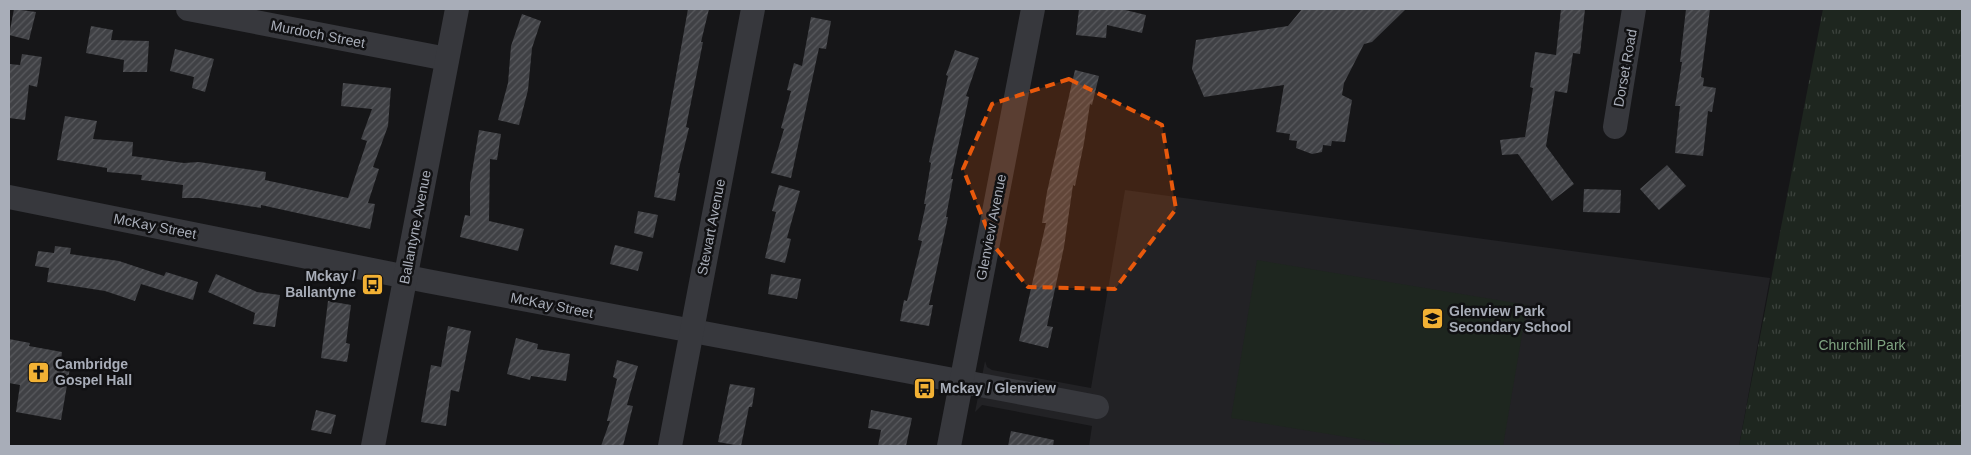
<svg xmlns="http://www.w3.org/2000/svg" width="1971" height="455" font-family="Helvetica,sans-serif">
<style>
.built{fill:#222225}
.green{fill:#1e261f}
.park{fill:url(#park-tufts)}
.building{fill:url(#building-hatch)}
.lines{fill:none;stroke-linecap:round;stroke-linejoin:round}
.minor{stroke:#37383d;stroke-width:24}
.marked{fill:#e8590c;fill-opacity:0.2;stroke:#e8590c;stroke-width:4;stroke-dasharray:10 6;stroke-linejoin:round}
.labels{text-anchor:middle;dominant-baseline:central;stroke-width:5;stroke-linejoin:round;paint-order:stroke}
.street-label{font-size:14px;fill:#a8adb8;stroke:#111113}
.poi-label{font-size:14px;font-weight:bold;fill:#a8adb8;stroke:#111113;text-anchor:start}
.park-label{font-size:14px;fill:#7fa381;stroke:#111113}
</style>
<defs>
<pattern id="park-tufts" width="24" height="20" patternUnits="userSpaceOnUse" patternTransform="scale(1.25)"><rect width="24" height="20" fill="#1e261f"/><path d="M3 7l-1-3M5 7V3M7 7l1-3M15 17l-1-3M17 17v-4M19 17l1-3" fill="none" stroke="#3c433d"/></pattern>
<pattern id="building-hatch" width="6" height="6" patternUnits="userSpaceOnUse" patternTransform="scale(1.25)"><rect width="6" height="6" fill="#404145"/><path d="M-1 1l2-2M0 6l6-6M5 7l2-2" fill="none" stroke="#595a5e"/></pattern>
</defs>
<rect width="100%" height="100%" fill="#161618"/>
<path class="built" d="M1125,190l645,88 -31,168h-650l3,-20 -110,-21 -7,7 10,-51 2,6 5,3 99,18z"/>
<path class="green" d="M1257,260l270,45 -24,141h-101l-171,-28z"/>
<path class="park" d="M1823,9h139v437h-223z"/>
<g class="building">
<path d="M14,9l22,3 -7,28 -20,-5z"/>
<path d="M688,9h21l-8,33h2l-17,85 3,1 -11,45h2l-5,28 -21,-4z"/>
<path d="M1079,9h42l25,6 -4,18 -35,-8 -1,13 -30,-3z"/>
<path d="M1302,9h104l-34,33 -8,2 -20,39 -2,12 10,5 -7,42 -13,-1 -1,5 -8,-1 -1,7 -10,2 -16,-6 1,-7 -8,-1 1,-6 -14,-2 8,-47 -80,12 -12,-28 4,-29 92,-14z"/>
<path d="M1561,9h24l-5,45 -7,-1 -6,40 -12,-2 -9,55 28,38 -22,17 -34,-47 -16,1 -2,-15 25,-3 8,-49 -3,-1 5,-35 21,3z"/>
<path d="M1686,9h24l-9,68 3,1 -1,8 13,2 -4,24 -4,-1 -5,45 -28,-3 5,-47h-5l7,-44h-2z"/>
<path d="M522,14l19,7 -9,27 -4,42 -9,35 -21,-5 10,-37 3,-37z"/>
<path d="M811,17l20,4 -5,28 -7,-1 -28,130 -20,-5 13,-44 -3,-1 10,-37 -4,-1 7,-27 8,3z"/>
<path d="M91,26l22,4 -2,10 38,1 -2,31h-24l1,-12 -38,-7z"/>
<path d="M175,49l39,10 -9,33 -13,-4 2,-11 -24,-6z"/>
<path d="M955,50l24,8 -13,38 3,1 -18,82h2l-7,38h2l-19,88h4l-4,21 -29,-5 4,-21 3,1 15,-60 -4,-1 8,-36h-2l7,-41 -2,-1 19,-86 -2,-1z"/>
<path d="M22,54l20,3 -5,30 -8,-2 -4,35 -16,-2v-54l11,1z"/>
<path d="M1075,70l24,6 -7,29 -2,-1 -6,39 -9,43 -2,-1 -9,62 -17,79 6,1 -5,21 -29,-7 27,-118h-4l5,-31z"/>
<path d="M343,83l48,5 -3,38 -15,41 6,2 -11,34 7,1 -5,25 -109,-24v3l-62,-10h-17l1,-13 -42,-5 1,-5 -35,-3v-4l-50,-8 8,-44 32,5 -4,18 40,3 -1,14 52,7 15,-1 67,10 -1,8 83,18 19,-57 -6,-2 11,-30 -31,-3z"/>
<path d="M479,130l22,4 -4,26 -7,-1 -1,62 35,8 -6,22 -58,-14 5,-22 5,1v-32z"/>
<path d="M1667,165l19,21 -27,24 -19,-21z"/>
<path d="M779,185l21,6 -13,47 4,1 -6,24 -20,-5 11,-46 -4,-1z"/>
<path d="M1584,189l37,1 -1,23 -37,-1z"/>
<path d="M638,211l20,4 -5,23 -19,-5z"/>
<path d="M615,245l28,7 -5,19 -28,-7z"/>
<path d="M55,246l16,2 -1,6 49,7 45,15 2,-4 32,10 -5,18 -52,-16 -6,17 -30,-10 -58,-9 2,-14 -14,-2 3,-15 16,2z"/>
<path d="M216,274l41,18 23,3 -5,32 -22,-3 2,-11 -47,-21z"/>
<path d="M771,274l30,5 -4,20 -29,-5z"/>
<path d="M328,301l23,4 -5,38 4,1 -3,18 -26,-4z"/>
<path d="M448,326l23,5 -12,61 -8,-2 -5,36 -25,-4 10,-57 10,2z"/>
<path d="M516,338l22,6 -1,5 33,5 -4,27 -35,-5 -1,4 -23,-6z"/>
<path d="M9,339l21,4 -1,3 33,6 -1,8 10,2 -10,58 -45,-8 4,-27 -11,-2z"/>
<path d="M617,360l21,6 -11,39 6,1 -10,40h-22l9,-25h-3l10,-42 -4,-2z"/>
<path d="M730,384l25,4 -3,19h-3l-8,39 -23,-4z"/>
<path d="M316,410l20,5 -5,19 -20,-4z"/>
<path d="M871,410l41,8 -6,28h-28l3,-16 -13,-2z"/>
<path d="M1011,431l43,9 -1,6h-45z"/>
</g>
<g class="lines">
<g class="minor">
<path d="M188,9l259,50"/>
<path d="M1615,127l19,-118"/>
<path d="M9,197l418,84 670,126"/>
<path d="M373,446l84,-437"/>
<path d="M670,446l83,-437"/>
<path d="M949,446l84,-437"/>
</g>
</g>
<path class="marked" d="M1069,79l93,46 14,84 -61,80 -87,-2 -34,-41 -31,-77 29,-65z"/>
<defs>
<symbol id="bus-square" viewBox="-11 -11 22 22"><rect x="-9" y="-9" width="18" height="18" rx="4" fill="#f2b134" stroke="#111113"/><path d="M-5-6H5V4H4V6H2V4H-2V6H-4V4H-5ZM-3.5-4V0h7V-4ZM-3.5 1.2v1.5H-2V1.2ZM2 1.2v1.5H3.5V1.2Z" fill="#111"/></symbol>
<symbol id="school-square" viewBox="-11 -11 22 22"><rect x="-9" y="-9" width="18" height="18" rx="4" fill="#f2b134" stroke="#111113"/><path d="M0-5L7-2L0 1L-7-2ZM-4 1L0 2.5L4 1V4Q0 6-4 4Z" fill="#111"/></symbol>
<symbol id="church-square" viewBox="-11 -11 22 22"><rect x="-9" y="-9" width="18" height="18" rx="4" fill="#f2b134" stroke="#111113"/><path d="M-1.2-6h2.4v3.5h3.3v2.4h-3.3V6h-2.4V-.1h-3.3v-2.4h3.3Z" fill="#111"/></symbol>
</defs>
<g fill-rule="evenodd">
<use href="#bus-square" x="360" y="272" width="25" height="25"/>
<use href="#school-square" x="1420" y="306" width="25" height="25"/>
<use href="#church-square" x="26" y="360" width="25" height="25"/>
<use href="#bus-square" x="912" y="376" width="25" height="25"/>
</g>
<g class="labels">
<g class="street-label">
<text transform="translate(318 34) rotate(11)">Murdoch Street</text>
<text transform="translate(1625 68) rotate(-80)">Dorset Road</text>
<text transform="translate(155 226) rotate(11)">McKay Street</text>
<text transform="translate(415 227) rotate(-79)">Ballantyne Avenue</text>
<text transform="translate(711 227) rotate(-79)">Stewart Avenue</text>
<text transform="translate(991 227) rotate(-79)">Glenview Avenue</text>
<text transform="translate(552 305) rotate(11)">McKay Street</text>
</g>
<g class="poi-label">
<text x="356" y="276" text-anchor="end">Mckay /<tspan x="356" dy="16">Ballantyne</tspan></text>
<text x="1449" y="311">Glenview Park<tspan x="1449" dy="16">Secondary School</tspan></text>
<text x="55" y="364">Cambridge<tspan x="55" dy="16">Gospel Hall</tspan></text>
<text x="940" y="388">Mckay / Glenview</text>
</g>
<g class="park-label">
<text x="1862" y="345">Churchill Park</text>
</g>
</g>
<rect width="1971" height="455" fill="none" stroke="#a8adb8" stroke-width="20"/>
</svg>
